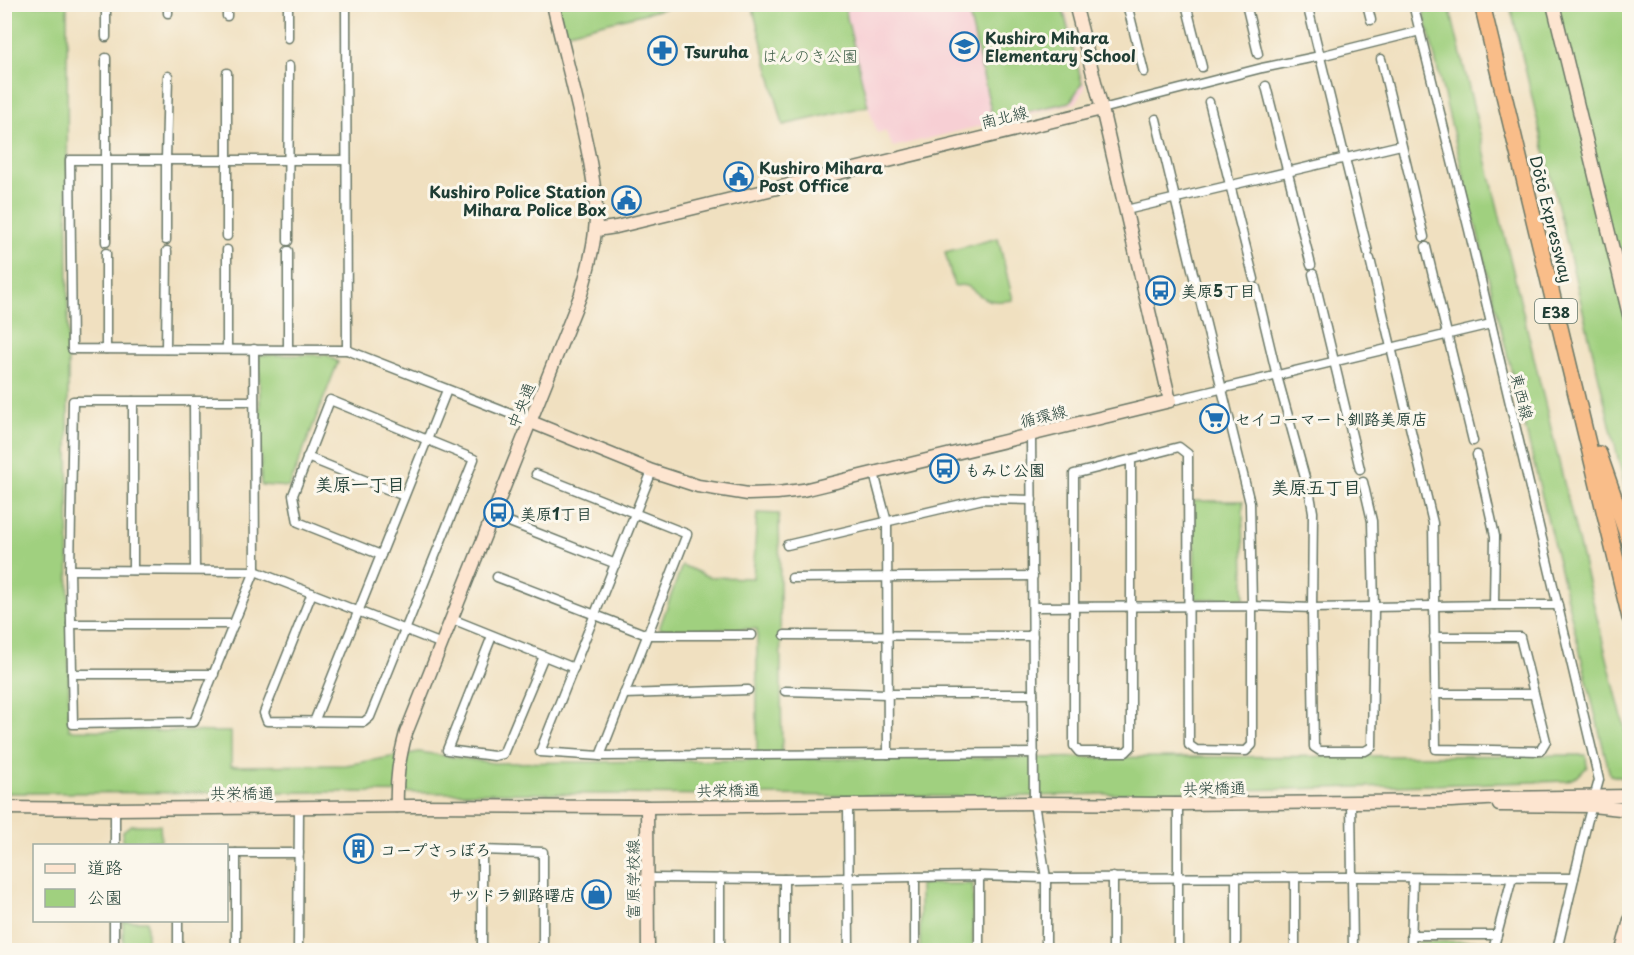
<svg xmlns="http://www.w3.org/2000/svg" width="1634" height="955" font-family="'Playpen Sans','Klee One',sans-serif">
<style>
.built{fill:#f7cfd4}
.green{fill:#a0d07f;stroke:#60865a;stroke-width:1.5}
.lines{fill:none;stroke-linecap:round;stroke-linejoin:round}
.street-casing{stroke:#687665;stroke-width:11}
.secondary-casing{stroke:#687665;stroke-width:15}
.highway-casing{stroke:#687665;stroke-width:18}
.street{stroke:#fff;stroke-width:8}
.secondary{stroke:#fde5d0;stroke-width:12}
.highway{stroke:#f9bd89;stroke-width:15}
.labels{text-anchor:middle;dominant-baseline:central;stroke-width:6;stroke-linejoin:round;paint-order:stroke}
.shield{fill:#fbf7ec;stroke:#61756b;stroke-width:1.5}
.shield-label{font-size:15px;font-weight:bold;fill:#1f3d34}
.poi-label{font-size:16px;font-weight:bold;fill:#1f3d34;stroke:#fbf7ec;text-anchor:start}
.park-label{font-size:16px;fill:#395a43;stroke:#fbf7ec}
.street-label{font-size:16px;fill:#1f3d34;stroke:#fbf7ec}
.neighbourhood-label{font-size:18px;font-weight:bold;fill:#1f3d34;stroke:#fbf7ec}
</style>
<rect width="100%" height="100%" fill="#fbf7ec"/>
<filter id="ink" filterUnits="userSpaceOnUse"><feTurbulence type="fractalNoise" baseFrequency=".0167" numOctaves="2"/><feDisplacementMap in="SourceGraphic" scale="12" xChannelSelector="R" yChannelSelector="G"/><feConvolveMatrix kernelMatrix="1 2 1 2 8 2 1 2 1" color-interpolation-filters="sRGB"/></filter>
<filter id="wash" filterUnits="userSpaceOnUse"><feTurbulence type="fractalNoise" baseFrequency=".008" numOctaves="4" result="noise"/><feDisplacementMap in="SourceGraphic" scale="24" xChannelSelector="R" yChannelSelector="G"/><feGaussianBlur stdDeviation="1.35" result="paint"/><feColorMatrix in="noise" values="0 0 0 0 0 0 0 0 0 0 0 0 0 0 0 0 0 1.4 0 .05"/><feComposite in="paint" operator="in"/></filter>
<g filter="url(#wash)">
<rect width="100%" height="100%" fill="#f0e0c0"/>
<path class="built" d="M844,5h220l21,83 -9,15 -183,44 -8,-16 -8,2 -9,-27z"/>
<g class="green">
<path d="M553,4l126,1 -119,29z"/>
<path d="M4,5h63l2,725 162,2v34l115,-1 73,-13 75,11 263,-3v-131h-98l23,-64 27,12 44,1 4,-65 22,1 3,245 804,-4 1,12 -9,9 -11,5 -565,16 -661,-5 -336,1z"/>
<path d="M752,5h92l24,101 -85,19z"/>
<path d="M967,5h95l20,78 -12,19 -77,17z"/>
<path d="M1422,5h27l138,573 42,168v33l-19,-4z"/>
<path d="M1510,5h119v499z"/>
<path d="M998,238l15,62c-10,1 -20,3 -29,-2 -15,-8 -11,-15 -30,-12l-9,-34z"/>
<path d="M259,355h68l11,7 -49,125 -28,-2z"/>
<path d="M1194,501h49l1,98h-49z"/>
<path d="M131,825h29l1,16h-14v4h-24v-14z"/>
<rect x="920" y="884" width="53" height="66"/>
<rect x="123" y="921" width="24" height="29"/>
<path d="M1490,941l-2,9h-70v-8z"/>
</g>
</g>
<g filter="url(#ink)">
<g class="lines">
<defs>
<g id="street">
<path d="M106,4v33"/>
<path d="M168,4v9"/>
<path d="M346,4l1,346 184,72"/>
<path d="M1127,4l17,68"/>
<path d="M1186,4l16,63"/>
<path d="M1246,4l12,50"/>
<path d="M1307,4l61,248"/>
<path d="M1367,4l4,16"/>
<path d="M1413,4l56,226 130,550 -12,43 -30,127"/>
<path d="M227,16v-12"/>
<path d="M288,38v-34"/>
<path d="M106,58v184"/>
<path d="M1381,59l43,178"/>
<path d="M227,73v163"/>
<path d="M1266,86l45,179"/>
<path d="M1209,102l45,177"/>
<path d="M1102,109l160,-41 58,-12 100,-25"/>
<path d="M1156,119l42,175"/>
<path d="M346,160h-276l2,189 275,1"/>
<path d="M1126,210c92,-21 183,-44 275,-65"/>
<path d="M166,240v-81l2,-83"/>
<path d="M288,241l1,-175"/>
<path d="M1426,247l47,194"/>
<path d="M106,253v96"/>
<path d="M1370,259l63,264 3,226 104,2 6,-10 -26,-104h-86"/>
<path d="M1313,274l47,195"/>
<path d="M1256,288l21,88 30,109"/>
<path d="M166,349l1,-98"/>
<path d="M227,349v-99"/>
<path d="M288,349v-98"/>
<path d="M133,401v169"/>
<path d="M194,401l1,169"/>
<path d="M254,401h-181l-3,169 3,154 121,-2 61,-151 -1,-222"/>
<path d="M1170,401l321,-77"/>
<path d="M1031,436l3,367 12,75v72"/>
<path d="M1477,455l18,81 -1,69"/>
<path d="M307,457l97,39"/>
<path d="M1131,460v287l-5,5h-47l-5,-6v-272l105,-27 9,7 1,291 7,5 50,1 6,-6v-139l-2,-103 -50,-203"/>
<path d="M652,471l-112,281 60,4 434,-3"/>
<path d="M874,473l13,49 1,232"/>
<path d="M536,474l151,60 -87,222"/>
<path d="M1310,495l3,17 -1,96 2,139 6,4h45l7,-4 2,-141 -2,-85 -9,-39"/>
<path d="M494,516l122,48"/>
<path d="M787,545l196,-46 49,1"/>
<path d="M70,570l185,1 187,73"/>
<path d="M497,577l150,58h105"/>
<path d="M792,578l241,-2"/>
<path d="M312,593l-48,120 3,8 97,1 6,-5 104,-258 -144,-59 -37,95 5,27 83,33"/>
<path d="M1033,607l219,-1 60,2 182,-3h64"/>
<path d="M452,619l122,49"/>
<path d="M71,624h163"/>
<path d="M785,635l248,1"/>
<path d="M492,636l-45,114 47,6 9,-2 41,-98"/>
<path d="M72,674h142"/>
<path d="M785,691l102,3h146"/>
<path d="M624,694l124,-4"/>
<path d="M1435,694h99"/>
<path d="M314,722l133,-332"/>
<path d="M1351,802l2,148"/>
<path d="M848,805l1,145"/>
<path d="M115,846v-37"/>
<path d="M226,853h73"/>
<path d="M979,876v74"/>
<path d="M649,878l135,1 195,-3 67,2 307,-1 221,1"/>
<path d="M720,878v72"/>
<path d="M1295,878v72"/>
<path d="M114,920v30"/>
<path d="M178,920v30"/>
<path d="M1411,935h86"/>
<path d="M236,950v-97"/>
<path d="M298,950l1,-142"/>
<path d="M482,950v-100l61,2v98"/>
<path d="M784,950v-71"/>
<path d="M915,950v-73"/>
<path d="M1113,950v-73"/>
<path d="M1178,950v-146"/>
<path d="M1236,950v-73"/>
<path d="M1411,950l2,-72"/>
<path d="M1493,950l19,-72"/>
</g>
<g id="secondary">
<path d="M1553,4l77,315"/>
<path d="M596,230l20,-3 486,-118"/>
<path d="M531,422l121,49 46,15 50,8 29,-1 26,-3 367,-89 -68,-292 -27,-105"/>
<path d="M1499,805l93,1 38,4"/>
<path d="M397,806c-1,-27 2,-47 9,-73l175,-439c6,-21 12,-42 14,-63 3,-24 -1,-46 -5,-69 -10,-53 -25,-105 -37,-158"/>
<path d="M647,807l1,143"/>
<path d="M4,808l111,1 298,-3 234,1 387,-4 144,1 273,-3 52,-3 127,-2"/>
<path d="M1622,950l8,-30"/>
</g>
<g id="highway">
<path d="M1482,4l148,614"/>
<path d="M1599,454l31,89"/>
</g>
</defs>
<use href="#street" class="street-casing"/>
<use href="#secondary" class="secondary-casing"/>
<use href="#highway" class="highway-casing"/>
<use href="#street" class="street"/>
<use href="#secondary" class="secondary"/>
<use href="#highway" class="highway"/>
</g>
</g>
<defs>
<symbol id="school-ring" viewBox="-11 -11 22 22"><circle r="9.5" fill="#fbf7ec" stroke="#1f6fb2" stroke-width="1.5"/><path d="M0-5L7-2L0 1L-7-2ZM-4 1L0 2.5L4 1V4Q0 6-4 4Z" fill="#1f6fb2"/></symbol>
<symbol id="pharmacy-ring" viewBox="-11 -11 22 22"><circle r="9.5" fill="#fbf7ec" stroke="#1f6fb2" stroke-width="1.5"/><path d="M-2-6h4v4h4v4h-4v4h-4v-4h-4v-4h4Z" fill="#1f6fb2"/></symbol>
<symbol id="civic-ring" viewBox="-11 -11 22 22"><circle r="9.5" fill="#fbf7ec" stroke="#1f6fb2" stroke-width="1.5"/><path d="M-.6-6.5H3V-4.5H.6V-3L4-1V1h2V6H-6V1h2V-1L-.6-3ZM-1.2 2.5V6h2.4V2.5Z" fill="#1f6fb2"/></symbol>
<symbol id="bus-ring" viewBox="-11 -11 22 22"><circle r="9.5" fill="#fbf7ec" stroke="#1f6fb2" stroke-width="1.5"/><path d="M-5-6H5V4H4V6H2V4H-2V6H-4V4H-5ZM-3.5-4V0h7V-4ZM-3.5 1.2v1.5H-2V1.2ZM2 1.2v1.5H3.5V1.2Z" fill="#1f6fb2"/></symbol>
<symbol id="supermarket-ring" viewBox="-11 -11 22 22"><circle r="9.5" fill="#fbf7ec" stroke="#1f6fb2" stroke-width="1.5"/><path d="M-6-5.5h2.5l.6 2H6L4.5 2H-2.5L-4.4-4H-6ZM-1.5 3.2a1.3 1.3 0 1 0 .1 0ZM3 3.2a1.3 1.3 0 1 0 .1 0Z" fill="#1f6fb2"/></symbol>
<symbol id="building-ring" viewBox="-11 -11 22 22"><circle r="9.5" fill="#fbf7ec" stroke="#1f6fb2" stroke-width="1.5"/><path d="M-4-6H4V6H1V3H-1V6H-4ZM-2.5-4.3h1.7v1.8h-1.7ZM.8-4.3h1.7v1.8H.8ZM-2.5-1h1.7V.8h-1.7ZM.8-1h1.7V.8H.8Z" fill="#1f6fb2"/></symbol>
<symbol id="shop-ring" viewBox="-11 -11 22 22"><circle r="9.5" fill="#fbf7ec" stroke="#1f6fb2" stroke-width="1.5"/><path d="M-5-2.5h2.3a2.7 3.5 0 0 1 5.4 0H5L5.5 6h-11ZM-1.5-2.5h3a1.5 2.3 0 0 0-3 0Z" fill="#1f6fb2"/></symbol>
</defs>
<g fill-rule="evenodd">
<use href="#school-ring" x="948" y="30" width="33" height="33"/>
<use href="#pharmacy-ring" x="646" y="34" width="33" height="33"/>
<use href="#civic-ring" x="722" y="160" width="33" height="33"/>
<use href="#civic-ring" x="610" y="184" width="33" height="33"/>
<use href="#bus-ring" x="1144" y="274" width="33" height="33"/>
<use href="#supermarket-ring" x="1198" y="402" width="33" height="33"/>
<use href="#bus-ring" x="928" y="452" width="33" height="33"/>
<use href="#bus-ring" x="482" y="496" width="33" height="33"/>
<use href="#building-ring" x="342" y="832" width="33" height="33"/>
<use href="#shop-ring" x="580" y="878" width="33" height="33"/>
</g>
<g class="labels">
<rect class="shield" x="1535" y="299" width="42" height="24" rx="4.5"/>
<g class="shield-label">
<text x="1556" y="311">E38</text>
</g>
<g class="poi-label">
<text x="985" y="37">Kushiro Mihara<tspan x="985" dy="18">Elementary School</tspan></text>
<text x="684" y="51">Tsuruha</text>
<text x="759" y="167">Kushiro Mihara<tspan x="759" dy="18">Post Office</tspan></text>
<text x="606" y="191" text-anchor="end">Kushiro Police Station<tspan x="606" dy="18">Mihara Police Box</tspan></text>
<text x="1181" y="290">美原5丁目</text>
<text x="1235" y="418">セイコーマート釧路美原店</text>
<text x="965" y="469">もみじ公園</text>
<text x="520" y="513">美原1丁目</text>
<text x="380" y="849">コープさっぽろ</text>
<text x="576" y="894" text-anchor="end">サツドラ釧路曙店</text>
</g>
<g class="park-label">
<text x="810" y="55">はんのき公園</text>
</g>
<g class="street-label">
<text transform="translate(1004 116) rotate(-14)">南北線</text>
<text transform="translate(1552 219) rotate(76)">Dōtō Expressway</text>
<text transform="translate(1523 396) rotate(76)">東西線</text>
<text transform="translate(520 405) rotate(-68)">中央通</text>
<text transform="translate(1043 415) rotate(-14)">循環線</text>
<text transform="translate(1214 787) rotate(-1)">共栄橋通</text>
<text transform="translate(728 789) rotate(-1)">共栄橋通</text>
<text x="242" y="792">共栄橋通</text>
<text transform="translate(632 879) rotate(-90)">富原学校線</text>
</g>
<g class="neighbourhood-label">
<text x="360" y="483">美原一丁目</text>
<text x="1316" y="486">美原五丁目</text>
</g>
</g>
<rect width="1634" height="955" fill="none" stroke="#fbf7ec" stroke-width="24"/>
<rect x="33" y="844" width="195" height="78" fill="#fbf7ec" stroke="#a3ada2" stroke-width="1.5"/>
<rect x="45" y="864" width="30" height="9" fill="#fde5d0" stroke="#a3ada2" stroke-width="1.5"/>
<text x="87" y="874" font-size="18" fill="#1f3d34">道路</text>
<rect x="45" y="889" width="30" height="18" fill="#a0d07f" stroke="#a3ada2" stroke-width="1.5"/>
<text x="87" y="904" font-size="18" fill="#1f3d34">公園</text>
</svg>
